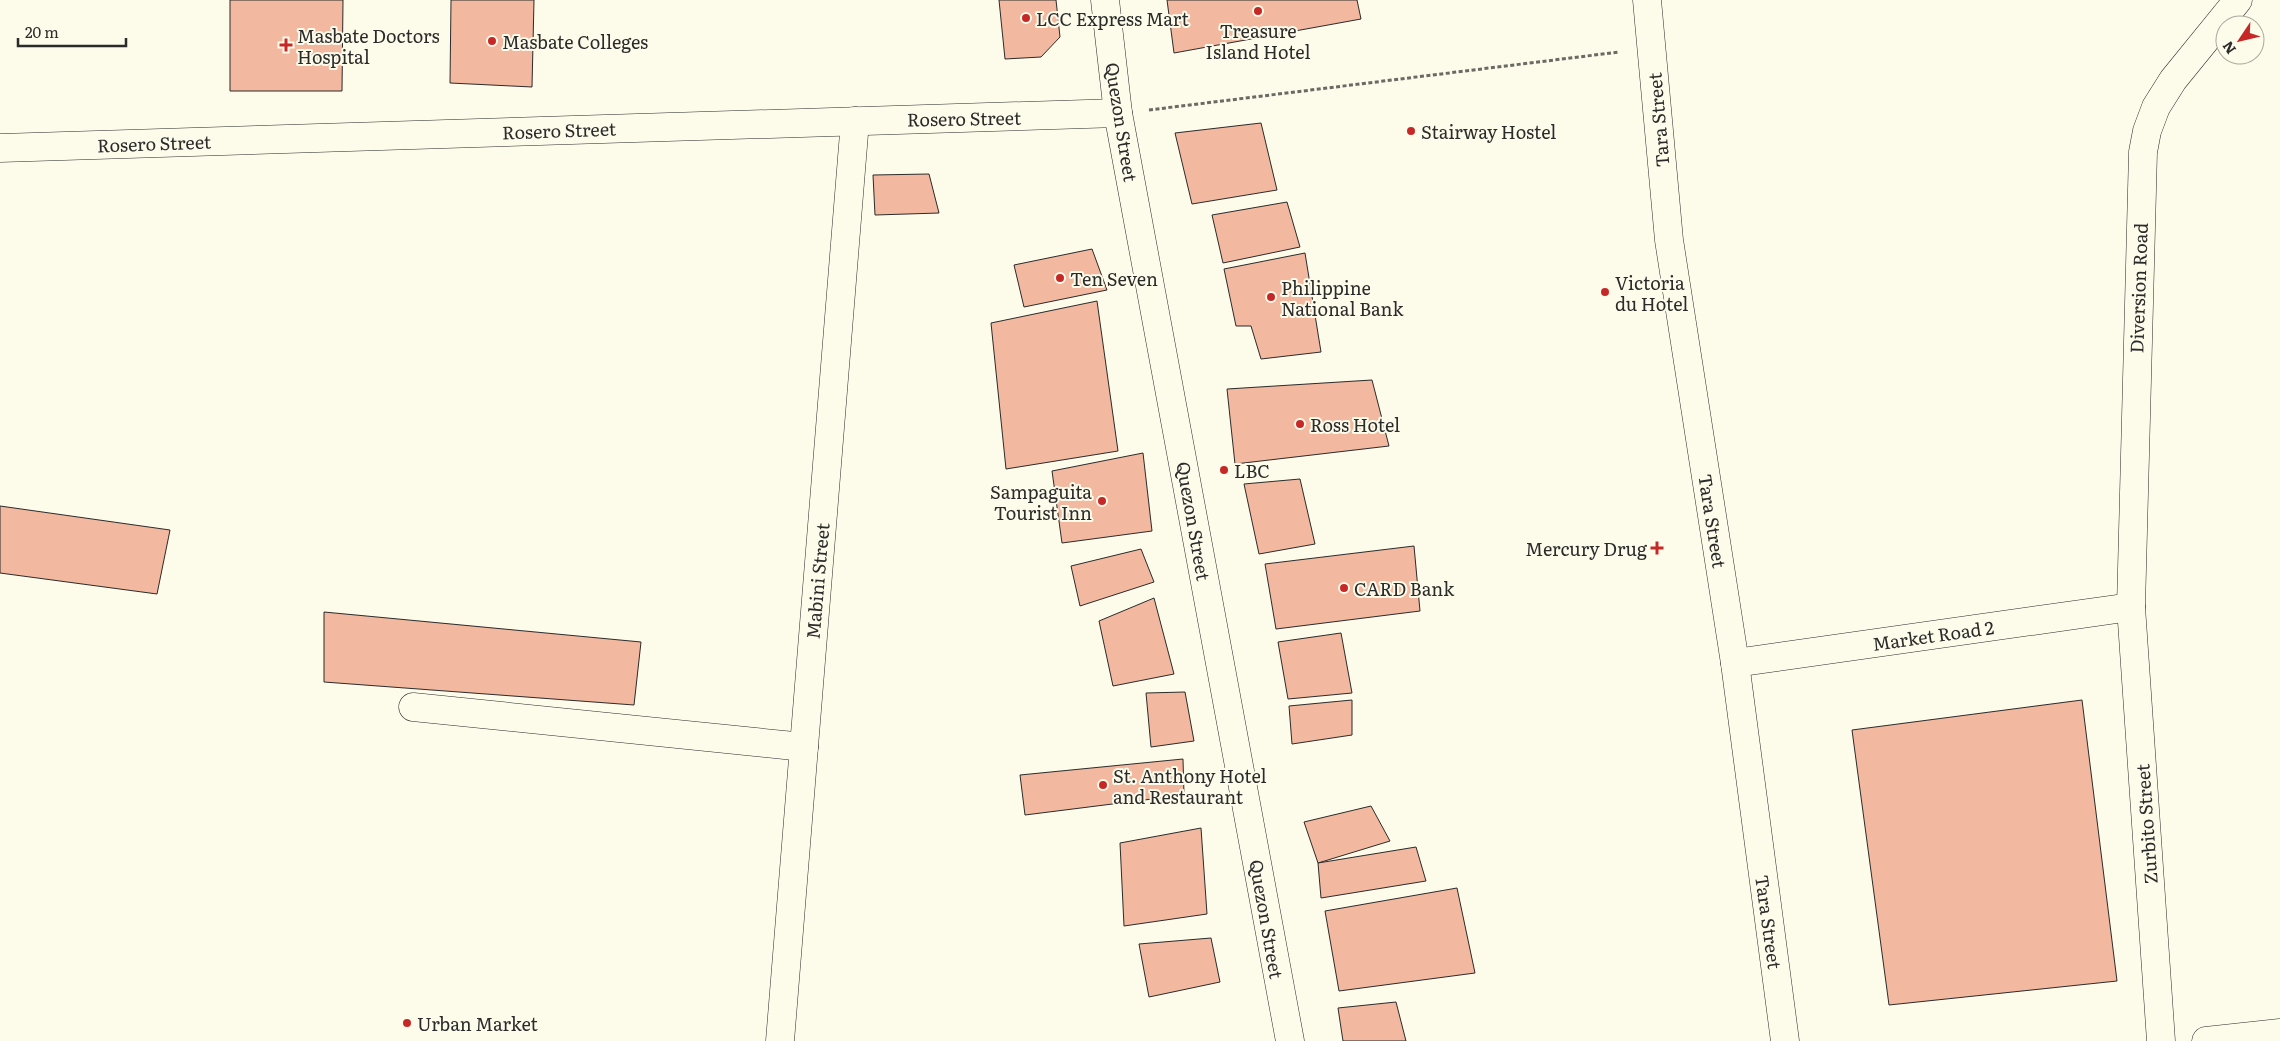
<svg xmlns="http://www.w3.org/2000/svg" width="2280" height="1041" font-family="Literata,serif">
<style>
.building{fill:#f2b8a0;stroke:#2b2b2b}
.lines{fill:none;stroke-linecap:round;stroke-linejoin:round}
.minor-casing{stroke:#2b2b2b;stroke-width:29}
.tertiary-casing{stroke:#2b2b2b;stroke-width:29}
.secondary-casing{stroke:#2b2b2b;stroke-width:29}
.primary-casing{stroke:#2b2b2b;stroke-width:29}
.path{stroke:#6a6964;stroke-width:3;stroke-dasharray:4 2.5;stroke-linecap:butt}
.minor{stroke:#fdfbea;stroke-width:28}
.tertiary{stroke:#fdfbea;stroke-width:28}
.secondary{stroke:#fdfbea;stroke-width:28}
.primary{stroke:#fdfbea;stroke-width:28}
.poi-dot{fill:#c62828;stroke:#fdfbea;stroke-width:2}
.labels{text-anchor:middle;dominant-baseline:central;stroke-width:4;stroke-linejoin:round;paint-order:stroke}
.poi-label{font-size:18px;fill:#2b2b2b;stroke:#fdfbea;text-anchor:start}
.street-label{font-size:18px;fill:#2b2b2b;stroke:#fdfbea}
</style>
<rect width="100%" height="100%" fill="#fdfbea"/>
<g class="building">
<path d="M230,0h113l-1,91h-112z"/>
<path d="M451,0h83l-2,87 -82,-4z"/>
<path d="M999,0h57l4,37 -19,20 -36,2z"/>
<path d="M1167,0h190l4,19 -187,34z"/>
<path d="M1261,123l16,67 -85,14 -17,-71z"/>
<path d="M929,174l10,39 -64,2 -2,-40z"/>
<path d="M1287,202l13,45 -77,16 -11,-48z"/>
<path d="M1092,249l15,41 -83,17 -10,-42z"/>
<path d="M1305,253l16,99 -60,7 -10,-33h-15l-12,-57z"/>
<path d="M1097,301l21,150 -112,18 -15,-146z"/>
<path d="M1372,380l17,66 -154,18 -8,-75z"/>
<path d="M1143,453l9,78 -90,12 -10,-72z"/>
<path d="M1300,479l15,65 -56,10 -15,-70z"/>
<path d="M0,506l170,24 -13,64 -157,-21z"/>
<path d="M1414,546l6,65 -144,18 -11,-65z"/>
<path d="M1141,549l13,33 -74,24 -9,-40z"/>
<path d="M1154,598l20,76 -61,12 -14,-65z"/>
<path d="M324,612l317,30 -7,63 -310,-23z"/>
<path d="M1341,633l11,60 -64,6 -10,-57z"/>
<path d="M1185,692l9,49 -43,6 -5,-54z"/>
<path d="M1352,700v35l-60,9 -3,-38z"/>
<path d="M2082,700l35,281 -228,24 -37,-275z"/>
<path d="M1183,759l1,36 -159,20 -5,-40z"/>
<path d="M1371,806l19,35 -72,22 -14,-41z"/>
<path d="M1201,828l6,86 -83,12 -4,-83z"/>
<path d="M1416,847l10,34 -105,17 -3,-35z"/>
<path d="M1457,888l18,85 -136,18 -14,-80z"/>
<path d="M1211,938l9,44 -71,15 -10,-53z"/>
<path d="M1396,1002l10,39h-63l-5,-33z"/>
</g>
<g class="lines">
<defs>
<g id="minor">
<path d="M1647,0l22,240 66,423 50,378"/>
<path d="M1735,663l396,-56"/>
<path d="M413,707l391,40"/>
<path d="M780,1041l75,-920"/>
<path d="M2206,1041l74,-8"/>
</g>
<path id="tertiary" d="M2161,1041l-30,-434 12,-455 4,-21 9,-24 17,-27 65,-80"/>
<path id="secondary" d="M0,148l1118,-35"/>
<path id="primary" d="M1105,0l13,113 172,928"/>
</defs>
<use href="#minor" class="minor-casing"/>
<use href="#tertiary" class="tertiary-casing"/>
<use href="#secondary" class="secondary-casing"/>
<use href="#primary" class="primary-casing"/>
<path class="path" d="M1149,110l470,-58"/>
<use href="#minor" class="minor"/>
<use href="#tertiary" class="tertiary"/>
<use href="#secondary" class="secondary"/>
<use href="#primary" class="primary"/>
</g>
<g class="poi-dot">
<circle cx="1258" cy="11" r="5"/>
<circle cx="1026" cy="18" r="5"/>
<circle cx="492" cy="41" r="5"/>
<path d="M283.5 37.5h5v5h5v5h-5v5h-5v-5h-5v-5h5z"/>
<circle cx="1411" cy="131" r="5"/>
<circle cx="1060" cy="278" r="5"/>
<circle cx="1605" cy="292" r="5"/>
<circle cx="1271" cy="297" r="5"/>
<circle cx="1300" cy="424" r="5"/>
<circle cx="1224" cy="470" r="5"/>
<circle cx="1102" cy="501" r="5"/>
<path d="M1654.5 540.5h5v5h5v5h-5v5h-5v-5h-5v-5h5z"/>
<circle cx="1344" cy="588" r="5"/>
<circle cx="1103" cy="785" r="5"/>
<circle cx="407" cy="1023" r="5"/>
</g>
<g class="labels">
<g class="poi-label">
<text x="1036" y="18">LCC Express Mart</text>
<text x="1258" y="30" text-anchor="middle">Treasure<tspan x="1258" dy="21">Island Hotel</tspan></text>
<text x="297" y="35">Masbate Doctors<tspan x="297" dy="21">Hospital</tspan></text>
<text x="502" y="41">Masbate Colleges</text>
<text x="1421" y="131">Stairway Hostel</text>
<text x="1070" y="278">Ten Seven</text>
<text x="1615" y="282">Victoria<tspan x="1615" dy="21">du Hotel</tspan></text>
<text x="1281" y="287">Philippine<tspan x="1281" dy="21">National Bank</tspan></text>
<text x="1310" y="424">Ross Hotel</text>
<text x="1234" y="470">LBC</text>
<text x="1092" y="491" text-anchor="end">Sampaguita<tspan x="1092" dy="21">Tourist Inn</tspan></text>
<text x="1647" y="548" text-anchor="end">Mercury Drug</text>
<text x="1354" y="588">CARD Bank</text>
<text x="1113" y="775">St. Anthony Hotel<tspan x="1113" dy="21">and Restaurant</tspan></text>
<text x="417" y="1023">Urban Market</text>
</g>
<g class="street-label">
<text transform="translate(964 118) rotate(-1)">Rosero Street</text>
<text transform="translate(1658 120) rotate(-95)">Tara Street</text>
<text transform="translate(1122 122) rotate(81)">Quezon Street</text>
<text transform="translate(559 130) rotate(-2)">Rosero Street</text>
<text transform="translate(154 143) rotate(-2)">Rosero Street</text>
<text transform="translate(2138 288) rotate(-88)">Diversion Road</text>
<text transform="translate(1194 521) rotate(80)">Quezon Street</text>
<text transform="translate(1713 521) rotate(81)">Tara Street</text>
<text transform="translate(817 581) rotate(-85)">Mabini Street</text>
<text transform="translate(1933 635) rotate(-8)">Market Road 2</text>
<text transform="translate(2146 824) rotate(-94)">Zurbito Street</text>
<text transform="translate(1267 919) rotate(80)">Quezon Street</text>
<text transform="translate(1769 922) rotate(82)">Tara Street</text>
</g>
</g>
<g transform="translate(2240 40) rotate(235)"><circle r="24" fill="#fdfbea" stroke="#a9a89e"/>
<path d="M0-4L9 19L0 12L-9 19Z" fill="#c62828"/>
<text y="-8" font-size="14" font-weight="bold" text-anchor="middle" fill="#2b2b2b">N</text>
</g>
<path d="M18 38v8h108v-8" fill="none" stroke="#2b2b2b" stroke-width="2.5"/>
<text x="25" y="38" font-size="15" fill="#2b2b2b" stroke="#fdfbea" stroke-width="4" paint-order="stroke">20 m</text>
</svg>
